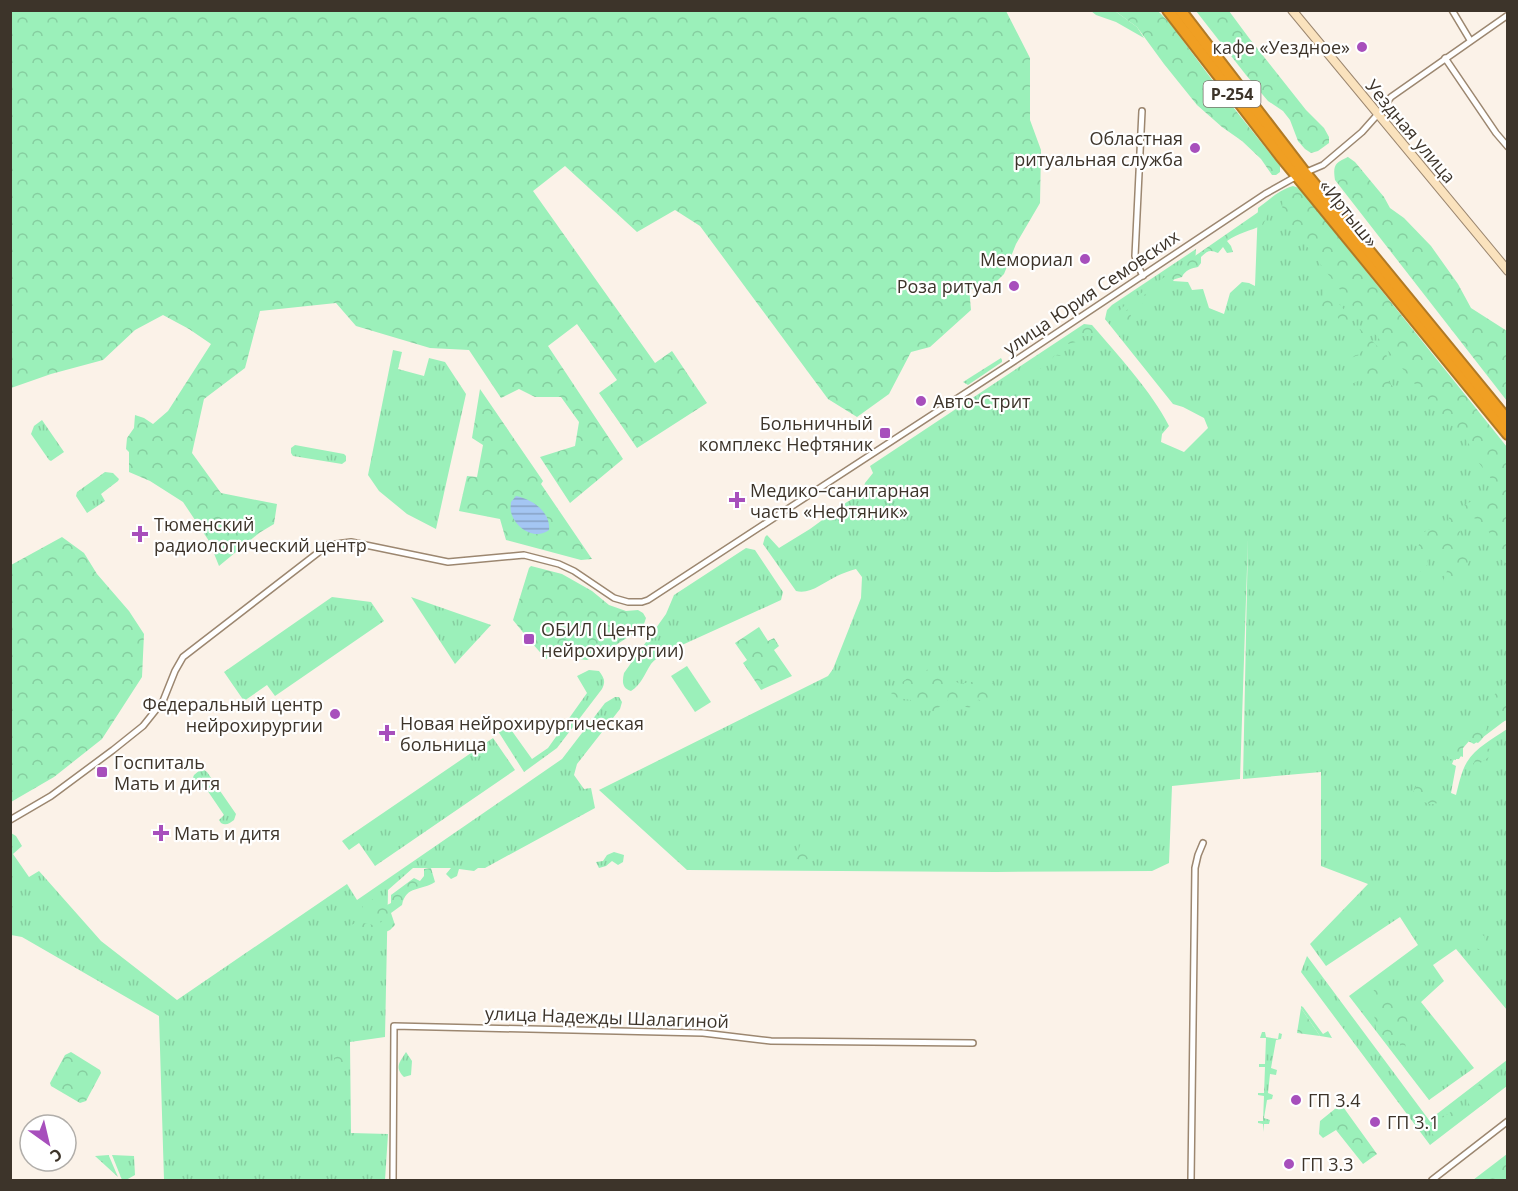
<svg xmlns="http://www.w3.org/2000/svg" width="1518" height="1191" font-family="'Open Sans',sans-serif">
<style>
.grass{fill:url(#grass-tufts)}
.forest{fill:url(#forest-crowns)}
.garden{fill:#9bf0ba}
.water{fill:url(#water-rules)}
.lines{fill:none;stroke-linecap:round;stroke-linejoin:round}
.street-casing{stroke:#9c8770;stroke-width:8}
.secondary-casing{stroke:#9c8770;stroke-width:10}
.highway-casing{stroke:#b17a25;stroke-width:14}
.street{stroke:#fff;stroke-width:5}
.secondary{stroke:#fae2bd;stroke-width:8}
.highway{stroke:#f09f23;stroke-width:10}
.poi-dot{fill:#a74fbc;stroke:#fff;stroke-width:2}
.labels{text-anchor:middle;dominant-baseline:central;stroke-width:4.5;stroke-linejoin:round;paint-order:stroke}
.shield{fill:#fff;stroke:#77716a;stroke-width:1.5}
.shield-label{font-size:16px;font-weight:bold;fill:#3d342a}
.poi-label{font-size:18px;fill:#3d342a;stroke:#fff;text-anchor:start}
.street-label{font-size:18px;fill:#3d342a;stroke:#fff}
</style>
<defs>
<pattern id="grass-tufts" width="24" height="20" patternUnits="userSpaceOnUse" patternTransform="scale(1.5)"><rect width="24" height="20" fill="#9bf0ba"/><path d="M3 7l-1-3M5 7V3M7 7l1-3M15 17l-1-3M17 17v-4M19 17l1-3" fill="none" stroke="#86cea0"/></pattern>
<pattern id="forest-crowns" width="20" height="18" patternUnits="userSpaceOnUse" patternTransform="scale(1.5)"><rect width="20" height="18" fill="#9bf0ba"/><path d="M2 6a3 3 0 1 1 6 0M12 15a3 3 0 1 1 6 0" fill="none" stroke="#86cea0"/></pattern>
<pattern id="water-rules" width="6" height="5" patternUnits="userSpaceOnUse" patternTransform="scale(1.5)"><rect width="6" height="5" fill="#a4c6f3"/><path d="M0 2.5h6" fill="none" stroke="#87a2c5"/></pattern>
</defs>
<rect width="100%" height="100%" fill="#fbf2e8"/>
<g class="grass">
<path d="M1091,11h24l22,16 7,11 -28,-16 -20,-7z"/>
<path d="M1293,186l6,2 208,262v269l-33,25 -6,-3 -7,7 2,5 -4,6h-5l-2,5 4,2 -5,27 5,2c3,-11 5,-23 11,-33 8,-14 27,-24 40,-33v281l-51,-61 -23,16 11,16 -23,21 53,66 -45,32 -80,-104 69,-51 -18,-28 -74,49 -16,-22 58,-60 -47,-18v-94l-78,7 5,-240 -8,240 -68,7 -3,77 -17,8 -156,1 -309,-2 -88,-80 229,-114 5,-7 28,-71 1,-21 -6,-8c-7,2 -13,4 -19,7 -13,6 -27,19 -41,15l-33,-47 2,-7 2,-2 12,13 31,-19 37,-27 15,-8 3,-11 8,-10 -3,-7 214,-142 8,1c25,29 60,67 77,101l-7,8 -1,8 23,10 24,-24 -4,-10 -21,-11 -10,-3 -68,-85 2,-9 5,-5 84,-56 -1,16 -18,10 -4,6 15,1 4,8 11,-1 6,19 15,6 6,-21 12,-11 7,1 6,3 3,-78c11,-8 21,-18 35,-22z"/>
<path d="M393,350l9,2 -4,17 26,7 5,-18 16,4 21,32 -30,135 -29,-15 -28,-23 -11,-16z"/>
<path d="M1001,358l1,2v2l-34,23 -5,-3z"/>
<path d="M42,420l22,32 -13,9 -2,-1 -18,-26 3,-8z"/>
<path d="M295,445l49,9 2,2v5l-4,3 -49,-8 -2,-3v-5z"/>
<path d="M105,472l8,1 6,6 -1,2 -17,13 4,7 -18,12 -11,-17 1,-4z"/>
<path d="M746,548l9,2 28,42 -2,8 -110,50c-8,4 -14,7 -20,14 -6,9 -10,21 -20,27 -9,-3 -9,-9 -7,-18l42,-59 8,-19z"/>
<path d="M332,597l39,5 13,19 -109,75 -8,-11 -23,16 -20,-29z"/>
<path d="M411,597l80,28 -36,39z"/>
<path d="M589,670l10,1c5,7 7,10 3,18l-45,59 -33,24 -26,-41 9,-7 25,35 16,-11 39,-55 -10,-17z"/>
<path d="M615,697h4l3,5 -2,7 -43,55 -3,11 10,14 7,-1 4,20 -110,60h-7l-4,3 -15,-2 -2,7 -6,3 -5,-5 5,-6h-38l-25,22 -3,147 -35,5 1,91 37,1 -3,46h-221l-5,-164 -137,-79 -11,-2v-102l5,3 6,10 -9,8 16,23 10,-6 62,70 76,59 170,-116 10,16 205,-141 43,-56z"/>
<path d="M493,738l22,32 -140,96 -16,-23 -10,7 -7,-9z"/>
<path d="M200,770h4l3,2 29,42 -2,6c-4,3 -8,6 -13,3l-2,-3 5,-5 -19,-28 -6,2 -7,-9 2,-5z"/>
<path d="M614,852l10,3 -1,7 -5,3 -6,-4 -6,5 -7,2 -3,-6 7,-1 4,-6z"/>
<path d="M1307,956l122,164 78,-60v26l-77,59 -129,-173z"/>
<path d="M1301,1006l2,1 20,27 5,-3 4,7 -12,-2 -19,-28z"/>
<path d="M1262,1032h3l1,5 12,2 1,-6 3,1 -1,5 -5,1 -5,28 6,2 -1,5 -6,-1 -2,19 5,2 -1,4 -5,1 -3,18 6,2 -1,4h-5l-1,8v-8l-5,-1v-2h5l1,-25 -6,-1v-2h6l1,-26h-6v-3h6l1,-26h-6z"/>
<path d="M406,1052l6,9 -1,14 -7,2c-10,-10 -4,-15 2,-25z"/>
<path d="M109,1155v1l9,21 -23,-21z"/>
<path d="M112,1155l22,1 1,19 -9,5h-4z"/>
</g>
<g class="forest">
<path d="M10,11h996l24,47v62l11,30 -1,53 -24,41 -12,30 -19,19 -16,-5 2,22 -41,37 -19,5 -22,42 -32,23 -29,-18 -128,-173 -25,-16 -38,22 -72,-66 -32,25 122,172 17,-12 35,52 -70,45 -38,-55 18,-13 -40,-56 -29,22 75,113 -53,44 -30,-46 35,-11 4,-24 -18,-25h-26l-16,-8 -18,9 -32,-48 -39,-2 -74,-22 -20,-23 -76,8 -15,57 -41,31 -12,54 29,40 56,11 -3,20 -15,9 -40,33 -10,-25 -26,-39 -33,-21 -21,-9v-20l-3,-3 1,-11 7,-10 1,-13 9,3 9,6 15,-13 43,-67 -22,-15 -26,-14 -28,15 -32,30 -52,14 -40,14z"/>
<path d="M1115,11h43l11,11 56,75 52,65 3,4v6l-4,3h-4l-11,-16 -19,-18 -20,-14 -25,-22 -33,-41 -27,-37z"/>
<path d="M1196,11h33l20,27 57,72 18,18 5,9v6l-11,8 -7,2 -6,-4 -7,-8 -8,-21 -7,-9 -15,-10 -22,-26z"/>
<path d="M1348,157l7,5 29,35 6,11 14,10 27,28 27,38 13,24 36,23v70l-172,-221c-2,-14 -1,-17 13,-23z"/>
<path d="M1299,190l6,5 202,252v117l-8,-6 -10,-26 -7,-2 -3,-10c-9,-3 -12,-6 -15,-15l28,-14 7,-2 -27,-35 -3,-10 -5,-7 -46,-49 -74,-93 -58,-76c-7,-15 -5,-26 13,-29z"/>
<path d="M1277,198c1,6 -2,13 -6,17l-3,-1 -5,11c-13,6 -25,8 -36,16l4,5 2,6 -6,1 -4,-6 -5,6c-8,-4 -11,-2 -17,4v6l-3,4c-6,1 -13,3 -16,10l-10,3 -5,5h-4l-6,2 -3,8 -5,-3 -5,3v5l-3,6 -5,-1 -11,6 5,3 2,4 -2,4h-5l-4,-6 -1,-6 7,-7 140,-97 6,-7z"/>
<path d="M1327,288l5,8 16,18 2,6 -3,3 -8,-1v-3l-6,-7 -3,4 -8,-3 -2,-3 3,-9v-10z"/>
<path d="M1090,327l6,6v3h-16l-4,6 -8,2 -2,-4c6,-10 14,-12 24,-13z"/>
<path d="M1360,329l27,27v3l-5,3 6,19 6,7v6c-11,4 -18,1 -28,-5v-5l-6,-4 -10,5 -3,-2 -3,-5 15,-13 5,-2 5,-4 1,-5 -5,-4 -3,1 -4,4 -9,4 -1,3 -4,3 -8,-4c1,-8 7,-9 14,-11z"/>
<path d="M1058,345l4,2 2,4 -3,5 -6,-1 -5,6 -10,8 -1,-3 -4,-2v-3z"/>
<path d="M480,389l63,92 -2,3 51,75 -11,1 -75,-20 -6,-21 -41,-8 8,-35 10,1 6,-32 -11,-7z"/>
<path d="M1457,510l6,4 5,7 -7,8 -5,13 4,3 4,-5 5,1c7,13 0,18 -4,31l-4,3 -13,14 -6,-5 5,-13 -3,-4 -7,-1 3,-12 -6,-2 -6,4 -1,9 -6,7 -5,-4 -3,-9 11,-27 10,-5 4,7 6,-2 5,-8v-6z"/>
<path d="M62,537l22,16 13,21 32,37 15,23 -2,43 -40,62 -48,38 -43,25v-237z"/>
<path d="M531,566l31,8 30,17 17,14 17,6 12,-1 5,3 3,5 -3,9 -30,20 -26,13 -9,-1 -10,-14 -22,14 -15,-17 2,-1 -4,-6 -3,1 -13,-16 16,-52z"/>
<path d="M759,627l9,14 6,-3 5,8 -5,4 18,26 -31,14 -18,-27 4,-3 -12,-17z"/>
<path d="M929,669l7,2 5,6h7l12,7 28,-5 5,5 1,7 -3,7 5,4 -6,5 -12,-8 -3,6 -7,3 -17,-10 -17,13h-7l-14,-5 -2,-6 -14,-2 -6,-5 13,-4 -2,-7 6,-4z"/>
<path d="M1507,682v38l-5,2 -3,-7v-9l-6,-10z"/>
<path d="M1483,721l4,3c0,8 -3,14 -9,19l-8,-3 -7,8v9l-5,-2 -3,-4h-4l-2,2 7,4v3l-6,-1 -8,-8c4,-3 9,-4 13,-8 8,-7 18,-19 28,-22z"/>
<path d="M1486,748l8,2 -1,4 -17,12 -3,-2 6,-10z"/>
<path d="M1425,777l2,2 -3,6v9l5,3 7,-3 2,6 -2,4h-6l-6,-2 -6,2 -5,-2 -2,-4 4,-10 5,-5v-3z"/>
<path d="M806,841l7,7h7l3,6 -21,7 -7,-3 -4,-5 7,-1 2,-7z"/>
<path d="M431,868l4,14c-13,9 -29,3 -33,23l-11,8 4,12 -5,5 -13,6 -6,-4 -14,3 -7,-2 1,-8 7,-3 20,4 4,-5 -6,-5 -14,-4 1,-7 12,-7 3,7 7,1 6,-3v-8l23,-17 6,3 4,-5v-7z"/>
<path d="M1478,933l6,3 2,8 -4,4 -4,2c-5,-8 -6,-10 0,-17z"/>
<path d="M1378,987c9,2 17,6 19,16l9,5c1,4 0,7 1,11 3,10 6,14 -2,24l1,5 -6,-1v-3l-3,-4 -6,2 -15,-12 -2,-17 -6,-8c1,-9 3,-13 10,-18z"/>
<path d="M1301,1008l19,28 -23,-3z"/>
<path d="M346,1049l3,10 -9,10 2,7 -6,3 -3,-7 2,-7 -2,-13z"/>
<path d="M71,1052l29,18 1,3 -15,28 -6,2 -29,-17 -1,-3 15,-28z"/>
<path d="M1484,1081h7l2,5 4,2c-5,9 -13,18 -24,21 -13,-12 1,-21 11,-28z"/>
<path d="M1341,1104l36,50 -14,10 -27,-34 -13,8 -4,-4 1,-13z"/>
<path d="M1458,1107v4l1,3 4,-2 -4,7 -24,18 -5,-6 -5,-1z"/>
<path d="M1507,1154v26h-34z"/>
</g>
<path class="garden" d="M687,666l24,36 -16,10 -24,-36z"/>
<path class="water" d="M516,496c16,3 35,16 33,34 -14,11 -34,-2 -38,-18 -1,-3 0,-8 0,-10z"/>
<g class="lines">
<defs>
<g id="street">
<path d="M1452,10l18,30"/>
<path d="M1445,58l51,75 12,14"/>
<path d="M1142,111l-7,145 3,10 5,10"/>
<path d="M10,820l41,-24 62,-46 30,-24 20,-25 12,-30 8,-14 145,-112 23,-3 97,20 76,-7 35,9 15,7 40,27 14,4h14l6,-2 368,-240 249,-166 32,-18 26,-11 39,-33 16,-18 13,-17 117,-82"/>
<path d="M393,1180l1,-154 309,7 68,8 202,2"/>
<path d="M1191,1180l4,-312 3,-13 5,-12"/>
<path d="M1432,1180l76,-59"/>
</g>
<path id="secondary" d="M1292,10l216,261"/>
<g id="highway">
<path d="M1168,10l112,145 228,279"/>
<path d="M1180,10l125,163 203,248"/>
</g>
</defs>
<use href="#street" class="street-casing"/>
<use href="#secondary" class="secondary-casing"/>
<use href="#highway" class="highway-casing"/>
<use href="#street" class="street"/>
<use href="#secondary" class="secondary"/>
<use href="#highway" class="highway"/>
</g>
<g class="poi-dot">
<circle cx="1362" cy="47" r="6"/>
<circle cx="1195" cy="148" r="6"/>
<circle cx="1085" cy="259" r="6"/>
<circle cx="1014" cy="286" r="6"/>
<circle cx="921" cy="401" r="6"/>
<rect x="879" y="427" width="12" height="12" rx="3"/>
<path d="M734 491h6v6h6v6h-6v6h-6v-6h-6v-6h6z"/>
<path d="M137 525h6v6h6v6h-6v6h-6v-6h-6v-6h6z"/>
<rect x="523" y="633" width="12" height="12" rx="3"/>
<circle cx="335" cy="714" r="6"/>
<path d="M384 724h6v6h6v6h-6v6h-6v-6h-6v-6h6z"/>
<rect x="96" y="766" width="12" height="12" rx="3"/>
<path d="M158 824h6v6h6v6h-6v6h-6v-6h-6v-6h6z"/>
<circle cx="1296" cy="1100" r="6"/>
<circle cx="1375" cy="1122" r="6"/>
<circle cx="1289" cy="1164" r="6"/>
</g>
<g class="labels">
<rect class="shield" x="1203.5" y="81" width="57" height="26" rx="4.5"/>
<g class="shield-label">
<text x="1232" y="94">Р-254</text>
</g>
<g class="poi-label">
<text x="1350" y="47" text-anchor="end">кафе «Уездное»</text>
<text x="1183" y="138" text-anchor="end">Областная<tspan x="1183" dy="21">ритуальная служба</tspan></text>
<text x="1073" y="259" text-anchor="end">Мемориал</text>
<text x="1002" y="286" text-anchor="end">Роза ритуал</text>
<text x="933" y="401">Авто-Стрит</text>
<text x="873" y="423" text-anchor="end">Больничный<tspan x="873" dy="21">комплекс Нефтяник</tspan></text>
<text x="750" y="490">Медико–санитарная<tspan x="750" dy="21">часть «Нефтяник»</tspan></text>
<text x="154" y="524">Тюменский<tspan x="154" dy="21">радиологический центр</tspan></text>
<text x="541" y="629">ОБИЛ (Центр<tspan x="541" dy="21">нейрохирургии)</tspan></text>
<text x="323" y="704" text-anchor="end">Федеральный центр<tspan x="323" dy="21">нейрохирургии</tspan></text>
<text x="400" y="723">Новая нейрохирургическая<tspan x="400" dy="21">больница</tspan></text>
<text x="114" y="762">Госпиталь<tspan x="114" dy="21">Мать и дитя</tspan></text>
<text x="174" y="833">Мать и дитя</text>
<text x="1308" y="1100">ГП 3.4</text>
<text x="1387" y="1122">ГП 3.1</text>
<text x="1301" y="1164">ГП 3.3</text>
</g>
<g class="street-label">
<text transform="translate(1411 131) rotate(50)">Уездная улица</text>
<text transform="translate(1349 213) rotate(51)">«Иртыш»</text>
<text transform="translate(1091 292) rotate(-34)">улица Юрия Семовских</text>
<text transform="translate(607 1017) rotate(2)">улица Надежды Шалагиной</text>
</g>
</g>
<rect width="1518" height="1191" fill="none" stroke="#3d342a" stroke-width="24"/>
<g transform="translate(48 1143) rotate(146)"><circle r="28" fill="#ffffff" stroke="#b1aeaa" stroke-width="1.5"/>
<path d="M0-4.5L10 22L0 15L-10 22Z" fill="#a74fbc"/>
<text y="-9" font-size="16" font-weight="bold" text-anchor="middle" fill="#3d342a">С</text>
</g>
</svg>
